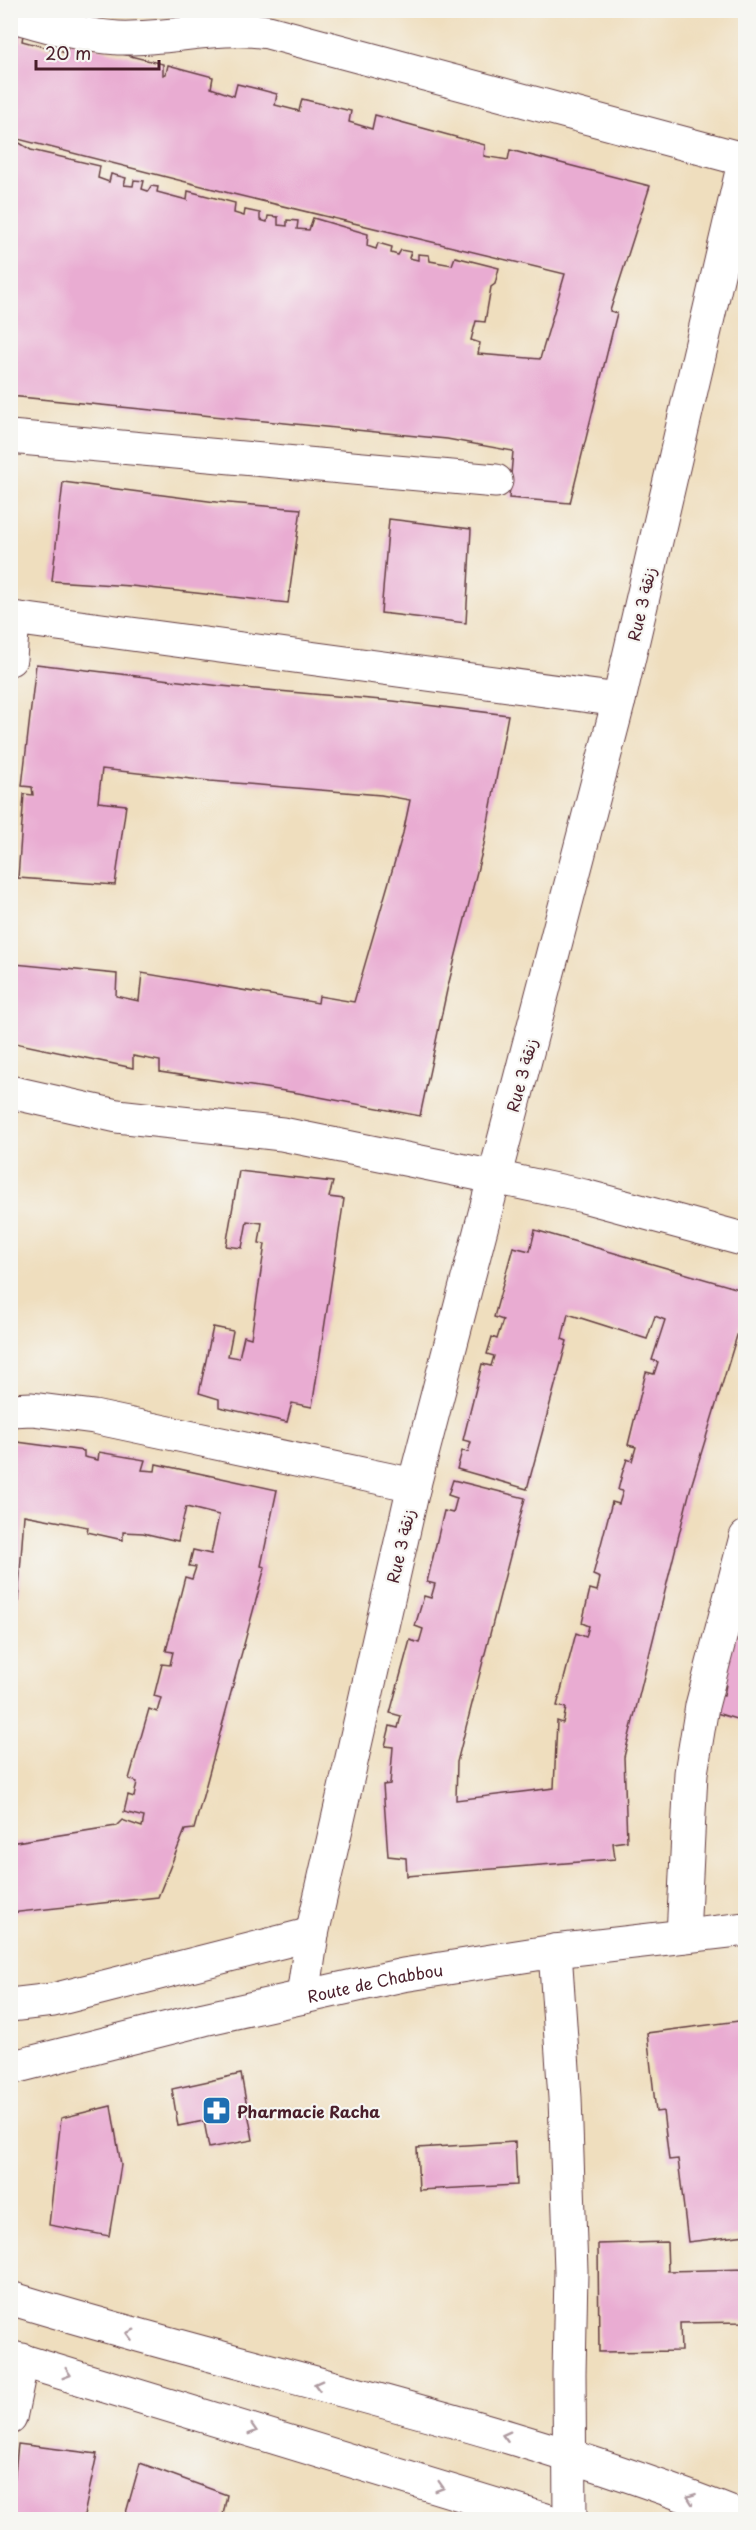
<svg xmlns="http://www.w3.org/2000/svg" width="756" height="2530" font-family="'Playpen Sans','Playpen Sans Arabic',sans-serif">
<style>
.building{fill:#e9acd2}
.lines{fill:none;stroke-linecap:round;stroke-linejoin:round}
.minor-casing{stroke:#633c41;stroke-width:35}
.minor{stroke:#fff;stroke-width:33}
.oneway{stroke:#ae9aa0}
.labels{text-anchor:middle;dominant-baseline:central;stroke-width:4.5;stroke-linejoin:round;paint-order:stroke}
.street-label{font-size:16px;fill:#4a1f2b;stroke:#f6f6f2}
.poi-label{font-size:16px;font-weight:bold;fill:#4a1f2b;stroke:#f6f6f2;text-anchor:start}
</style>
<rect width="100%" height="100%" fill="#f6f6f2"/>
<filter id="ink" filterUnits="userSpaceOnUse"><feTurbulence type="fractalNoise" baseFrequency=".0167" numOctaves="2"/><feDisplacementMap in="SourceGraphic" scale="12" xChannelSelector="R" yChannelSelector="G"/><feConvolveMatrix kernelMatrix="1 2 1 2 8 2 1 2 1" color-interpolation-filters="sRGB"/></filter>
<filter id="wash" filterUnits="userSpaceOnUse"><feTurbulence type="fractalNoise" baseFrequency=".008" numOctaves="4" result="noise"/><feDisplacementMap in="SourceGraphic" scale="24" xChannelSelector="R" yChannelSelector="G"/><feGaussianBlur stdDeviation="1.35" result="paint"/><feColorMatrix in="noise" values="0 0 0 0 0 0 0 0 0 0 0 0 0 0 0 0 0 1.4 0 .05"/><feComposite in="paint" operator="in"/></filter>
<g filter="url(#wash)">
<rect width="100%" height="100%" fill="#efdebe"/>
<g id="blocks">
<g class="building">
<path d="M10,25l14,4 -2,12 44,12 3,-12 94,23v11l3,-1 2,-9 45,12 -2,11 23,8 3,-12 21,5 19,5 -2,11 24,6 3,-12 49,12 -2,11 23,7 3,-14 110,30 -1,11 24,4 2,-10 140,36 -40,125 7,2 -47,190 -61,-5 4,-47 -66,-12 -437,-43v-259l21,13 69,16 -2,12 11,4 2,-8 15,4 -2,7 9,1 1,-6 10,1 -2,8 6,2 3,-5 7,1 -1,5 30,8 1,-9 47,12 -1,10 10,3 1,-6 15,3v7l7,2 1,-6 10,1v8l9,1v-6l11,1 -1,8 12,1 4,-12 55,16 -1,12 9,3 2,-6 14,4 -1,6 7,2 3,-5 10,2 -2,6 9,2v-6l11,1 1,6 22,4 3,-8 44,11 -4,16 -4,3 -6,35 -9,-1 -5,19 9,3 -2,11 62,5 25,-85 -332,-80 -223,-57z"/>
<path d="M63,482l153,20 85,7 -13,94 -157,-17 -79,-5z"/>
<path d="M389,519l82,10 -5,94 -85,-10z"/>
<path d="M36,664l185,22 172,15 115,14 -24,129 -37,146 -27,126 -122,-23 -138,-21v-11l-27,-5v12l-123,-26v-42l5,-36 102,10 -1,22 23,5 3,-28 176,30 1,-7 35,6 49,-169 7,-33 -29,-5 -171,-14 -108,-12 -4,33 28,3 -11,80 -97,-7 6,-84 9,1 -1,-8 -10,-1z"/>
<path d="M239,1171l94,11 -4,15 15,2 -32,208 -20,-4 -5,19 -68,-15v-8l-20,-6 14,-66 20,4 -5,25 11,2 5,-22 7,2 14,-94 -6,-1 3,-20 -15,-2 -5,27 -16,-2z"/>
<path d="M535,1230l211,61v15l-56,184 -66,267 3,84 -14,2 2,16 -208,17 -1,-18 -18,-2 -5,-71 7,-1 3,-37 -8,-1 5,-20 8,2 3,-12 -11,-3 20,-73 9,3 4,-14 -8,-3 9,-30 7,2 4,-14 -8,-2 17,-71 9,2 4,-15 -9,-3 5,-15 72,18 -68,264 -1,38 98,-12 3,-67 6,2 3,-15 -9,-2 19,-73 10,4 3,-11 -7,-3 8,-34 7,2 3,-13 -7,-3 19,-73 7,2 4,-13 -5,-1 4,-16 5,-15 5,2 4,-14 -8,-2 18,-73 8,2 4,-12 -6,-2 13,-40 -10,-4 -8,23 -79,-25 -6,25 5,2 -40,148 -70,-20 5,-18 6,1 3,-10 -8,-2 19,-76 9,2 3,-10 -7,-2 5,-17 5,2 6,-19 -9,-3 19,-70 17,4z"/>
<path d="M10,1441l74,10v6l14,3 1,-8 46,8 -3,10 13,1 1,-7 121,26 -16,76 4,1 -71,262 -9,1 -27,67 -148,16v-70l106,-17 6,-6 20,7 2,-10 -20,-5 4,-17 6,2 3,-15 -8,-3 20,-70 8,3 4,-14 -7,-2 8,-32 8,1 3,-13 -7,-1 19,-74 7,2 4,-12 -7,-1 4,-16 18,4 8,-39 -33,-8 -8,34 -35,-8 -20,-1v8l-36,-8 1,-5 -64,-12 -12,172h-2z"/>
<path d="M746,1605v117l-33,-10 4,-17 7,1 2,-12 -8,-3z"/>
<path d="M746,2020v215l-58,7 -10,-83 -9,1 -6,-49 -7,1 -9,-79z"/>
<path d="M241,2074l12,66 -44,8 -5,-27 -26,5 -6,-37z"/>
<path d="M111,2106l10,59 -12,71 -60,-11 12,-107z"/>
<path d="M515,2142l2,43 -98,5 -2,-42z"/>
<path d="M667,2242l1,29 78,-2v53l-66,1 1,28 -82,1 -1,-108z"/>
<path d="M18,2444l79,10 -14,66h-73z"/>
<path d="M140,2463l87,32 -5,25h-98z"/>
</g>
</g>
</g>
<g filter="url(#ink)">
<use href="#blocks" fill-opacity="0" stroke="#633c41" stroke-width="1.5"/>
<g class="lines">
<defs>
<g id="minor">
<path d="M10,15c36,10 71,21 108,23 51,2 100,-14 150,-6l478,128"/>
<path d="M10,437l486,44"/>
<path d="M10,659l3,-41 606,82"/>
<path d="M10,1092l107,24 165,18 212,43 90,19 162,44"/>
<path d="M10,1410l22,-1 62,8 320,68"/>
<path d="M683,1936l8,-163 11,-67 44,-169"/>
<path d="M555,1951l10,147 6,173 -2,103 1,146"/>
<path d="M303,1997l9,-63 102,-449 205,-785 127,-546"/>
<path d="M10,2005l43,-5 259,-66"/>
<path id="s1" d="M10,2068l194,-49 199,-44 152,-24 191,-22"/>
<path d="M10,2298c245,75 498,125 736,221"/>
<path d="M10,2357l536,163"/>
<path d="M10,2418l12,-58"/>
</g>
</defs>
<use href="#minor" class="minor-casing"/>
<use href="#minor" class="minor"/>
</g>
<defs><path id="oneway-chevron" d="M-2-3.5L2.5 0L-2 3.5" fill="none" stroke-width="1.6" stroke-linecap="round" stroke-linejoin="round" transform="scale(1.5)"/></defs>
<g class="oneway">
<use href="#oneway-chevron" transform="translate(130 2334) rotate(-165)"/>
<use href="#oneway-chevron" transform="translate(67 2374) rotate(17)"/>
<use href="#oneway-chevron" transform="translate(318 2385) rotate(-165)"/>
<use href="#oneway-chevron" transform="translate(253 2430) rotate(17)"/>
<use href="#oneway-chevron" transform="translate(506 2436) rotate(-165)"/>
<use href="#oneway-chevron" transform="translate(440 2487) rotate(17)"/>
<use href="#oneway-chevron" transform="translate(691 2498) rotate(-160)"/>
</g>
</g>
<defs>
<symbol id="pharmacy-square" viewBox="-11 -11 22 22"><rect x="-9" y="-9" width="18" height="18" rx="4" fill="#1f6fb2" stroke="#f6f6f2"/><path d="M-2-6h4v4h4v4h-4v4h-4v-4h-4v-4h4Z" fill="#fff"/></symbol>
</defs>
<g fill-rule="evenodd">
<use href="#pharmacy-square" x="200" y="2094" width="33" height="33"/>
</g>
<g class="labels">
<g class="street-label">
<text transform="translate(641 604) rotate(-77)">Rue 3 زنقة</text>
<text transform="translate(521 1075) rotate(-75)">Rue 3 زنقة</text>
<text transform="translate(400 1546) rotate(-77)">Rue 3 زنقة</text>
<text stroke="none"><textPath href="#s1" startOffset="375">Route de Chabbou</textPath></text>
</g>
<g class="poi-label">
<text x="237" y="2111">Pharmacie Racha</text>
</g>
</g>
<rect width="756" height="2530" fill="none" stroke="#f6f6f2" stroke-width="36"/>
<path d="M36 60v9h123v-9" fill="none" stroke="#4a1f2b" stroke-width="3"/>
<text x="45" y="60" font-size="18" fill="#4a1f2b" stroke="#f6f6f2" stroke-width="4.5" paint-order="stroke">20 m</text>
</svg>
